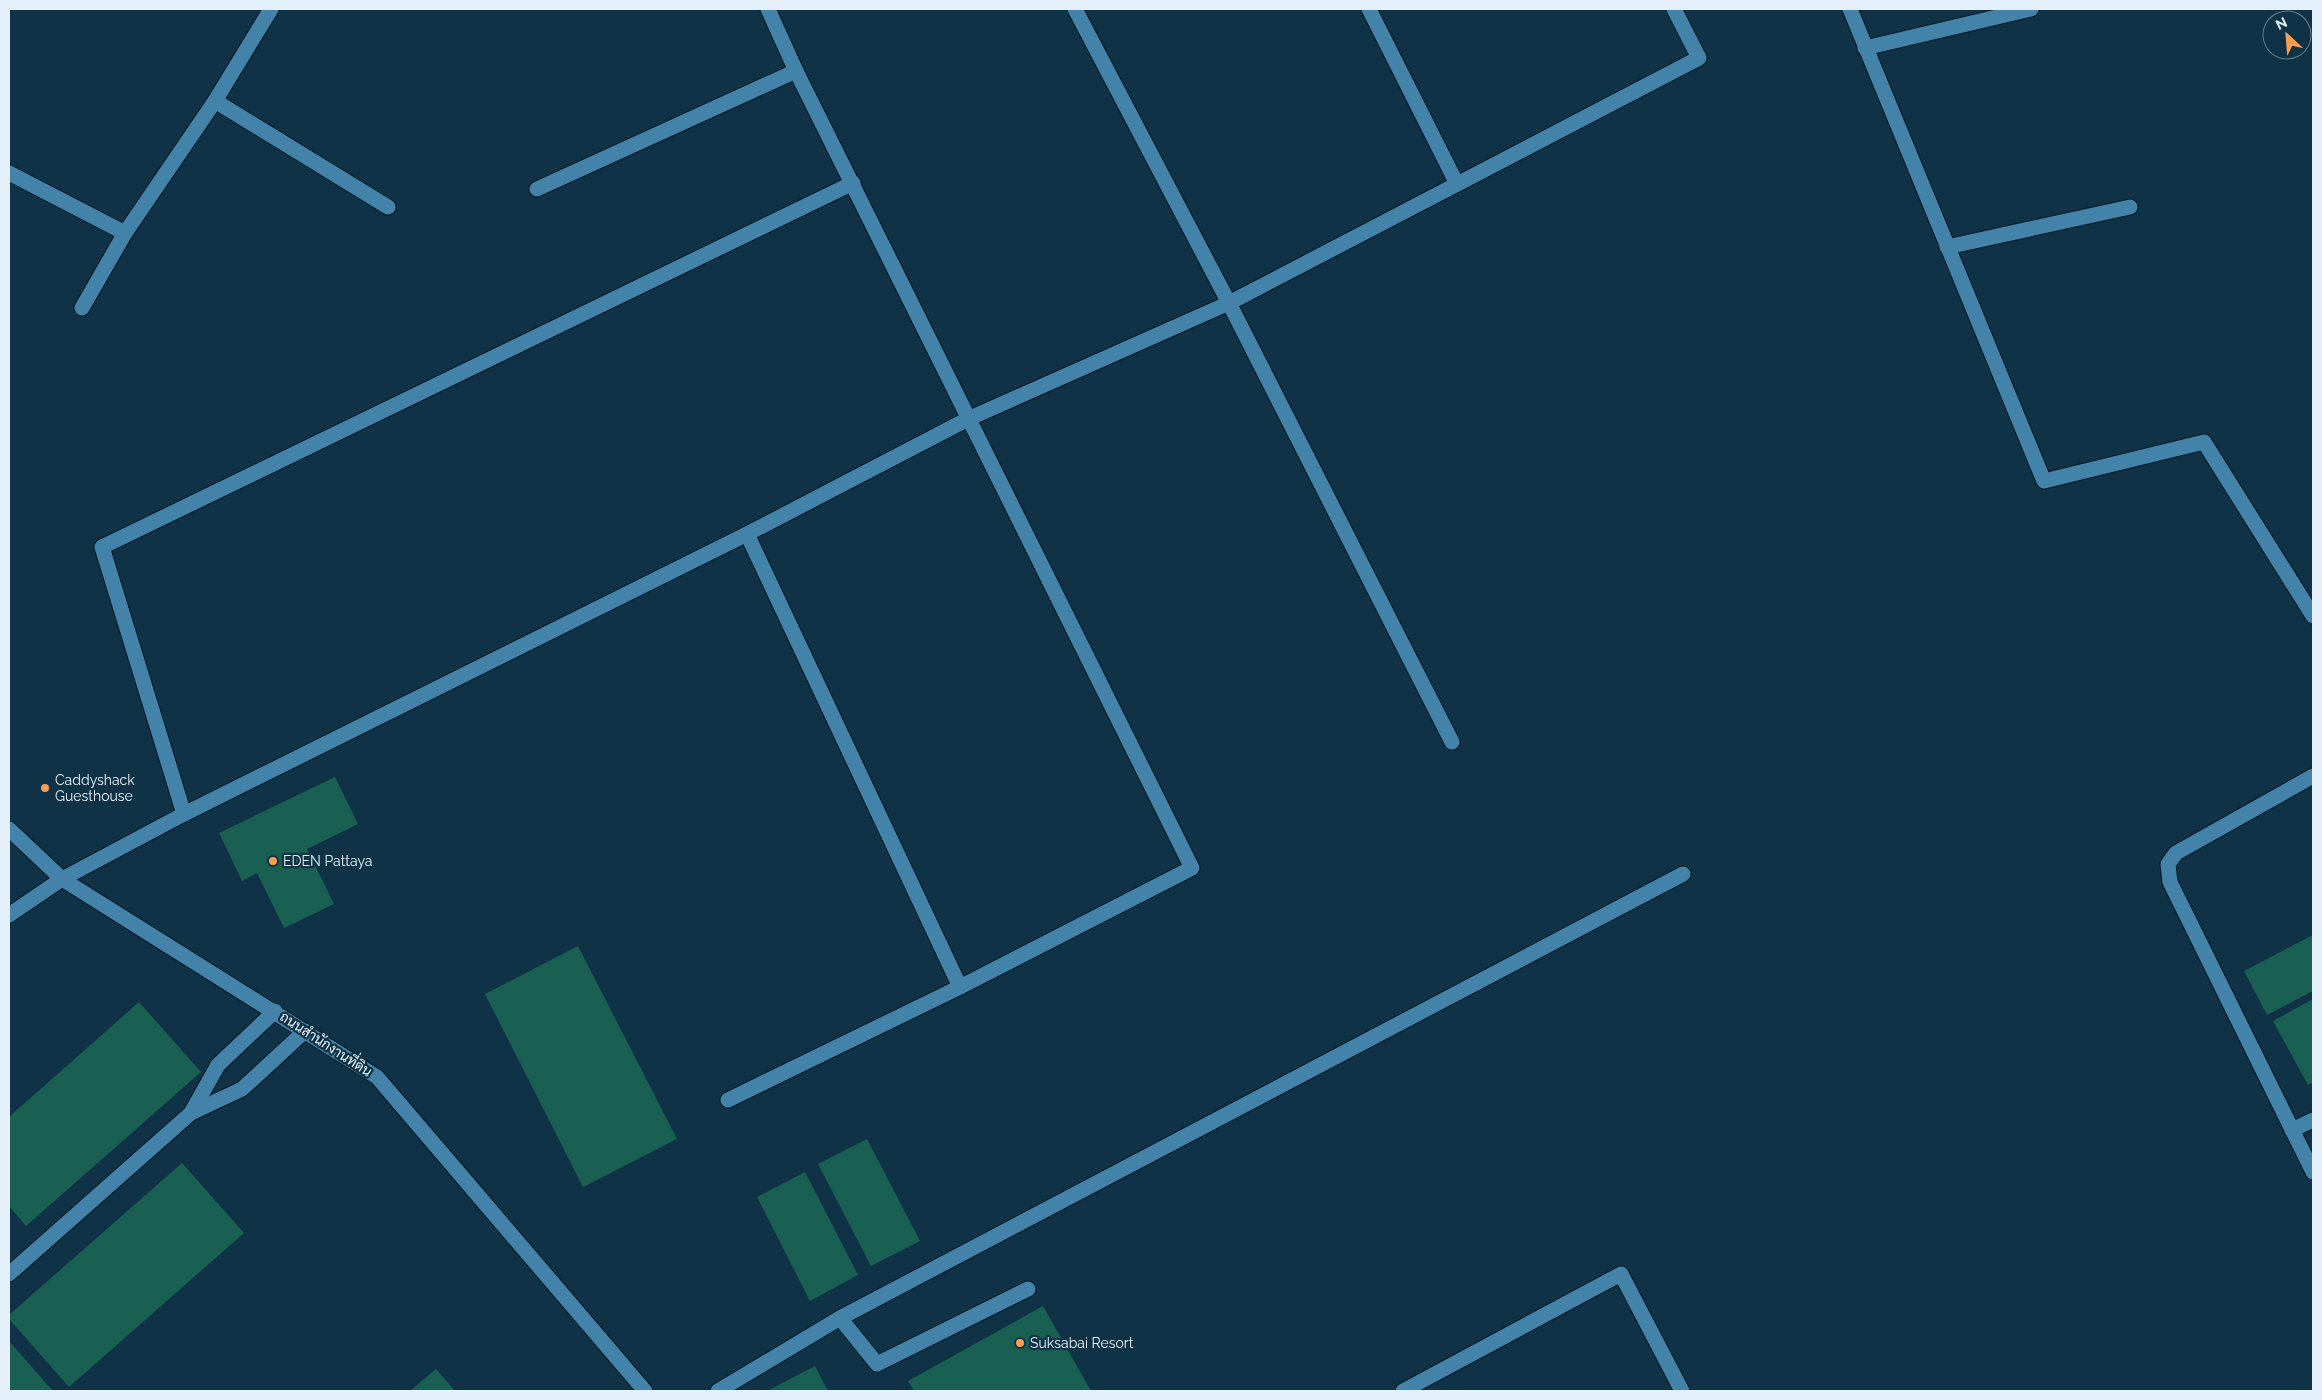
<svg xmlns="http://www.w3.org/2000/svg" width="2322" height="1400" font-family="Raleway,Sarabun,sans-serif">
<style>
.building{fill:#196053}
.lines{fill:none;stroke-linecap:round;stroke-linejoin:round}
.service-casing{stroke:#051925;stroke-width:17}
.minor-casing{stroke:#051925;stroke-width:17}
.tertiary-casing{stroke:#051925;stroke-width:17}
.service{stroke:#4382a9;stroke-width:15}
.minor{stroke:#4382a9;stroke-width:15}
.tertiary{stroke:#4382a9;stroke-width:15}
.poi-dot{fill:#fb9e50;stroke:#103246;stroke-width:2}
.labels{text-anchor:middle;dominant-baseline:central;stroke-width:4.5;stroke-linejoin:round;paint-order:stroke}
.poi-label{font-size:14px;fill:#e5f1fa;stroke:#103246;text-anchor:start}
.street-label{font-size:14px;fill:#e5f1fa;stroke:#103246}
</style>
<rect width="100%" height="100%" fill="#103246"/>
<g class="building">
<path d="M335,777l23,47 -51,25 27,55 -50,24 -27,-55 -15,8 -23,-48z"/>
<path d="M2313,935v56l-46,24 -23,-44z"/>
<path d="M578,946l99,193 -94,48 -98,-193z"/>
<path d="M2313,999v83l-5,3 -35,-64z"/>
<path d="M139,1002l62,70 -175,154 -17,-20v-89z"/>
<path d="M867,1139l53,102 -49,25 -53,-102z"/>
<path d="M182,1163l62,70 -175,154 -60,-68v-4z"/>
<path d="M805,1172l53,103 -48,26 -53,-104z"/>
<path d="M1043,1306l48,85h-177l-6,-10z"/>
<path d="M9,1341l44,50h-44z"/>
<path d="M815,1366l13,25h-61z"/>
<path d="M436,1369l19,22h-45z"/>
</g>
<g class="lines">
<defs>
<g id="service">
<path d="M1947,247l183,-40"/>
<path d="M2292,1130l21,-10"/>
<path d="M840,1318l37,46 151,-75"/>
</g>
<g id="minor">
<path d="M1075,9l154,294 223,439"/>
<path d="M1369,9l88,175"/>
<path d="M1850,9l194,472 160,-39 109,174"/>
<path d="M1865,48l166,-39"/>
<path d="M215,101l173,106"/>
<path d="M9,173l116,60"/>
<path d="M537,189l259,-118"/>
<path d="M82,308l43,-75 90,-132 56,-92"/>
<path d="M747,534l213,453"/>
<path d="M2313,776l-137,77 -8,11 2,18 143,290"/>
<path d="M184,814l-82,-267 751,-364"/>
<path d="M9,915l53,-36 122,-65 563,-280 221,-115 261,-116 470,-245 -25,-49"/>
<path d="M728,1100l232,-113 232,-119 -396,-797 -28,-62"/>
<path d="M191,1113l27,-48 57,-54"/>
<path d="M9,1274l182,-161 51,-24 63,-58"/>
<path d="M718,1391l122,-73 843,-444"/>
<path d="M1403,1391l218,-117 61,117"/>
</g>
<path id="tertiary" d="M9,829l53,50 315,198 268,314"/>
</defs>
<use href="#service" class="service-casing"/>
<use href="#minor" class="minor-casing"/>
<use href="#tertiary" class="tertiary-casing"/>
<use href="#service" class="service"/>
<use href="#minor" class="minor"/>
<use href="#tertiary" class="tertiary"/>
</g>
<g class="poi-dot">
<circle cx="45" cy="788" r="5"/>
<circle cx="273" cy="861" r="5"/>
<circle cx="1020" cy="1343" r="5"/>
</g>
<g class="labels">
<g class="poi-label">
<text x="55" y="780">Caddyshack<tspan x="55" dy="16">Guesthouse</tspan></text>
<text x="283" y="861">EDEN Pattaya</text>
<text x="1030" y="1343">Suksabai Resort</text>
</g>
<g class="street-label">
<text transform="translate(326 1044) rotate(33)">ถนนสำนักงานที่ดิน</text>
</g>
</g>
<rect width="2322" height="1400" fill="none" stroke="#e5f1fa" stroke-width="20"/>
<g transform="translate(2287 35) rotate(334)"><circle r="24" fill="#103246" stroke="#657e8e"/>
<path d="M0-4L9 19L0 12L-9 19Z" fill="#fb9e50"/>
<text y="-8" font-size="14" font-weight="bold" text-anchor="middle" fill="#e5f1fa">N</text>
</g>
</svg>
